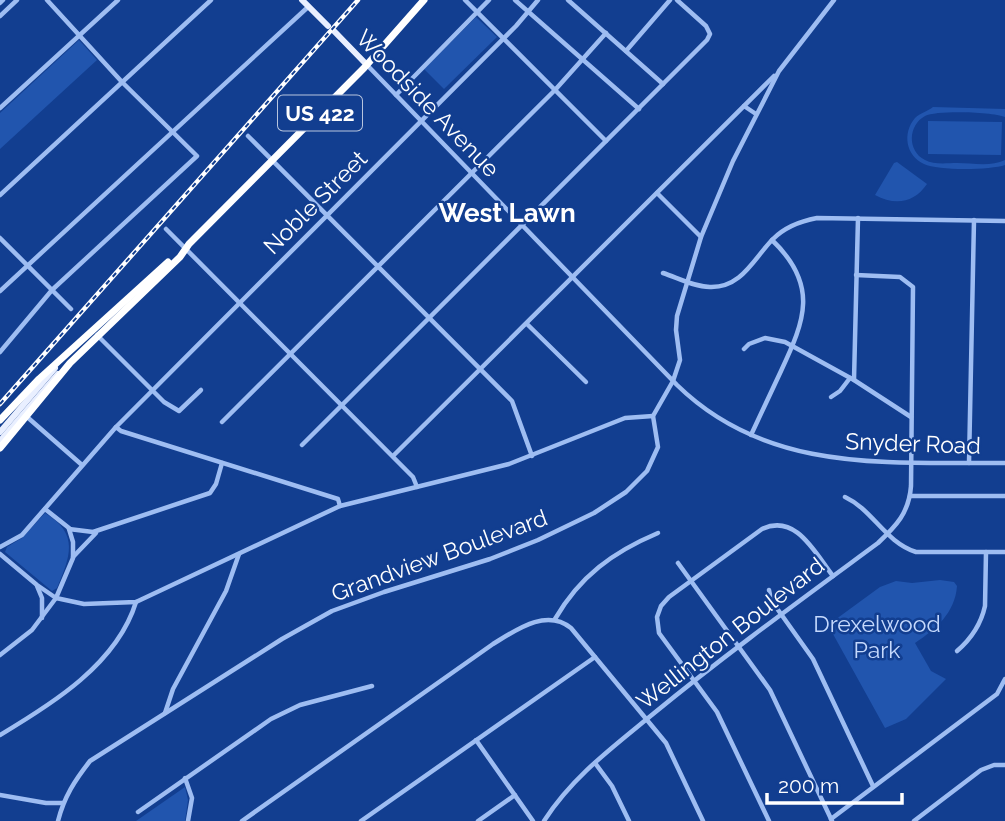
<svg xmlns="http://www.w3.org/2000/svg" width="1005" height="821" font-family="Raleway,sans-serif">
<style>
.green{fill:#2155ae}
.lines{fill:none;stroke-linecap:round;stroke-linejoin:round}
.minor{stroke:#9ebdf2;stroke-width:4.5}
.major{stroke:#e9efff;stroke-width:6}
.highway{stroke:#fff;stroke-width:7}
.rail-casing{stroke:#fff;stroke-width:4.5}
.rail{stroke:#123e90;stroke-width:2;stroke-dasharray:5;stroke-linecap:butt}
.labels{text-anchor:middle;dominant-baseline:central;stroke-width:5;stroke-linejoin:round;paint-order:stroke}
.shield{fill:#123e90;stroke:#b8c5de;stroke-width:2}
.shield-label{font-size:21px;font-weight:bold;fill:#fff}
.street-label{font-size:23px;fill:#fff;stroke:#123e90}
.park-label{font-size:23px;fill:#c5d9fd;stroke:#123e90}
.quarter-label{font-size:26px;font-weight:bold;fill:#fff;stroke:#123e90}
</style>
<rect width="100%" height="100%" fill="#123e90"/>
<g class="green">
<path d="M476,17l21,20 -53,52 -20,-20z"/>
<path d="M79,40l18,20 -97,89v-36z"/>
<path d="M933,107l72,2v8c-13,-5 -68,-7 -80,-1 -17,9 -18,35 0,44 9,5 22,3 32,3 15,0 34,4 48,-3v5c-14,5 -67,6 -81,-1 -18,-8 -22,-31 -9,-46 5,-5 13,-7 18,-11z"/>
<path d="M928,121l74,1 -1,33 -73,-1z"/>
<path d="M897,162l30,22c-13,19 -32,22 -52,11l19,-32z"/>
<path d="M45,513c35,21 25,44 12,75l-5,3 -47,-39 2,-5 15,-9z"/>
<path d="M940,580l14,2 3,4c-2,27 -21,43 -42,57l16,28 15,8 -40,40 -21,9 -57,-103 52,-38 16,-6 16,2z"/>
<path d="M185,787l3,13 -3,21h-49z"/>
</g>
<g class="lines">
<g class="minor">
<path d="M465,0l141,141"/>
<path d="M515,0l124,109"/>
<path d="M568,0l95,84"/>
<path d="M0,3l3,-3"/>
<path d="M0,16l17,-16"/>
<path d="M626,51l44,-51"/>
<path d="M367,65l310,320c91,89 211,77 328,78"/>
<path d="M396,95l93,-95"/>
<path d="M744,106l12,8"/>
<path d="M0,108l118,-108"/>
<path d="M248,136l264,265 20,55"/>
<path d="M657,193l44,44"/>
<path d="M0,195l211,-195"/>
<path d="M166,229l247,248 4,10"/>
<path d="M0,238l71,71"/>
<path d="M663,273c15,5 31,14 47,14 32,1 44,-29 63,-48 12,-12 28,-18 44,-21l188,3"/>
<path d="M0,291l308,-284"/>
<path d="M527,324l59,58"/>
<path d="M97,335l67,67 15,9 22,-21"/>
<path d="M744,349l5,-5 16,-6 20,4 69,38 57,37"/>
<path d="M0,352l52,-62 145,-134 -75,-74 -75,-82"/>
<path d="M854,380l4,-162"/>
<path d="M831,397l9,-6 10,-13"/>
<path d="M26,416l56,49"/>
<path d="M222,422l333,-332 51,-57"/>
<path d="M116,427l400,-401 22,-26"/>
<path d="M751,435c10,-21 20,-43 30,-64 24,-51 38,-86 -9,-131"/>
<path d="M302,445l405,-405 3,-6 -4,-8 -29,-26"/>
<path d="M393,456l381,-380"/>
<path d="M969,463l5,-243"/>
<path d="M910,496h95"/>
<path d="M845,497c28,13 40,45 71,55h89"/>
<path d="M45,509l24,19"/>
<path d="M0,547l22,-12 94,-108 5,4 217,68 2,7"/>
<path d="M0,554l37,31 19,13 28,6 52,-2 204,-96 169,-42 116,-46 28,-2"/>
<path d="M73,557l23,-24"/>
<path d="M678,563l92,127 62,131"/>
<path d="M37,586l5,12v20"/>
<path d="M769,590l2,10 42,59 60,127"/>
<path d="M555,619c25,-43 58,-67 103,-86"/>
<path d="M957,651c14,-12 24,-27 28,-45l1,-54"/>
<path d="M0,655l32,-25 24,-32 17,-40v-16l-4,-13 24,3 117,-39 6,-9 6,-21"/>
<path d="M165,713l8,-24 53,-98 13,-37"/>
<path d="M0,735c52,-31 117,-71 136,-133"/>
<path d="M476,740l57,81"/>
<path d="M595,763l17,23 17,35"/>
<path d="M185,778l7,20 -4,23"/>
<path d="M0,795l46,8h17"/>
<path d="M138,812l133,-93 29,-14 72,-19"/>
<path d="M831,819l166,-125 8,-15"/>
<path d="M58,821c6,-24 17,-41 32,-60l192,-122 50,-28 52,-19 106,-33 48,-19 56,-27 32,-21 21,-21 11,-24 -5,-31 20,-35 7,-21 -4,-30 1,-14 24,-79 32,-76 46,-90 55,-71"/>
<path d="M242,821l251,-177c23,-14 53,-36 78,-16l95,115 37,78"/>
<path d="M361,821l234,-164"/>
<path d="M478,821l37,-26"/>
<path d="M544,821c28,-44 69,-74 109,-107 73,-60 149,-115 225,-171 18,-17 31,-30 33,-57l2,-199 -13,-10 -44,-2"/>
<path d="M769,821l-52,-109 -58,-79 -2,-16 4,-11 8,-9 93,-68c34,-16 53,24 71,47"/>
<path d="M914,821l67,-51 13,-5h11"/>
</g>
<g class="major">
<path d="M302,0l26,26"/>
<path d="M333,30l34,35"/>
<path d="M0,432l55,-64"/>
<path d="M0,441l58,-67"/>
</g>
<g class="highway">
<path d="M0,420l39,-41 129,-117"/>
<path d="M0,448l70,-85 110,-106 9,-13 175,-176 60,-68"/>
</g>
<defs>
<path id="rail" d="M0,404l358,-404"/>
</defs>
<use href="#rail" class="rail-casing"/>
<use href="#rail" class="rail"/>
</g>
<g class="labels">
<rect class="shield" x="278" y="95.5" width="84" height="35" rx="5"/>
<g class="shield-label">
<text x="320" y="113">US 422</text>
</g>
<g class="street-label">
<text transform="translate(428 103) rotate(46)">Woodside Avenue</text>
<text transform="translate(315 202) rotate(-45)">Noble Street</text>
<text transform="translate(913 443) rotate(2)">Snyder Road</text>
<text transform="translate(439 555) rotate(-20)">Grandview Boulevard</text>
<text transform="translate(730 633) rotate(-38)">Wellington Boulevard</text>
</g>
<g class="park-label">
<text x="877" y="623">Drexelwood<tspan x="877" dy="26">Park</tspan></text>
</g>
<g class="quarter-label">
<text x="507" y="213">West Lawn</text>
</g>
</g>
<path d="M767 793v10h135v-10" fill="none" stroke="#ffffff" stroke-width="3.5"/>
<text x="778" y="793" font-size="21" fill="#ffffff" stroke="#123e90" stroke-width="5" paint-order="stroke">200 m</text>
</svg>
